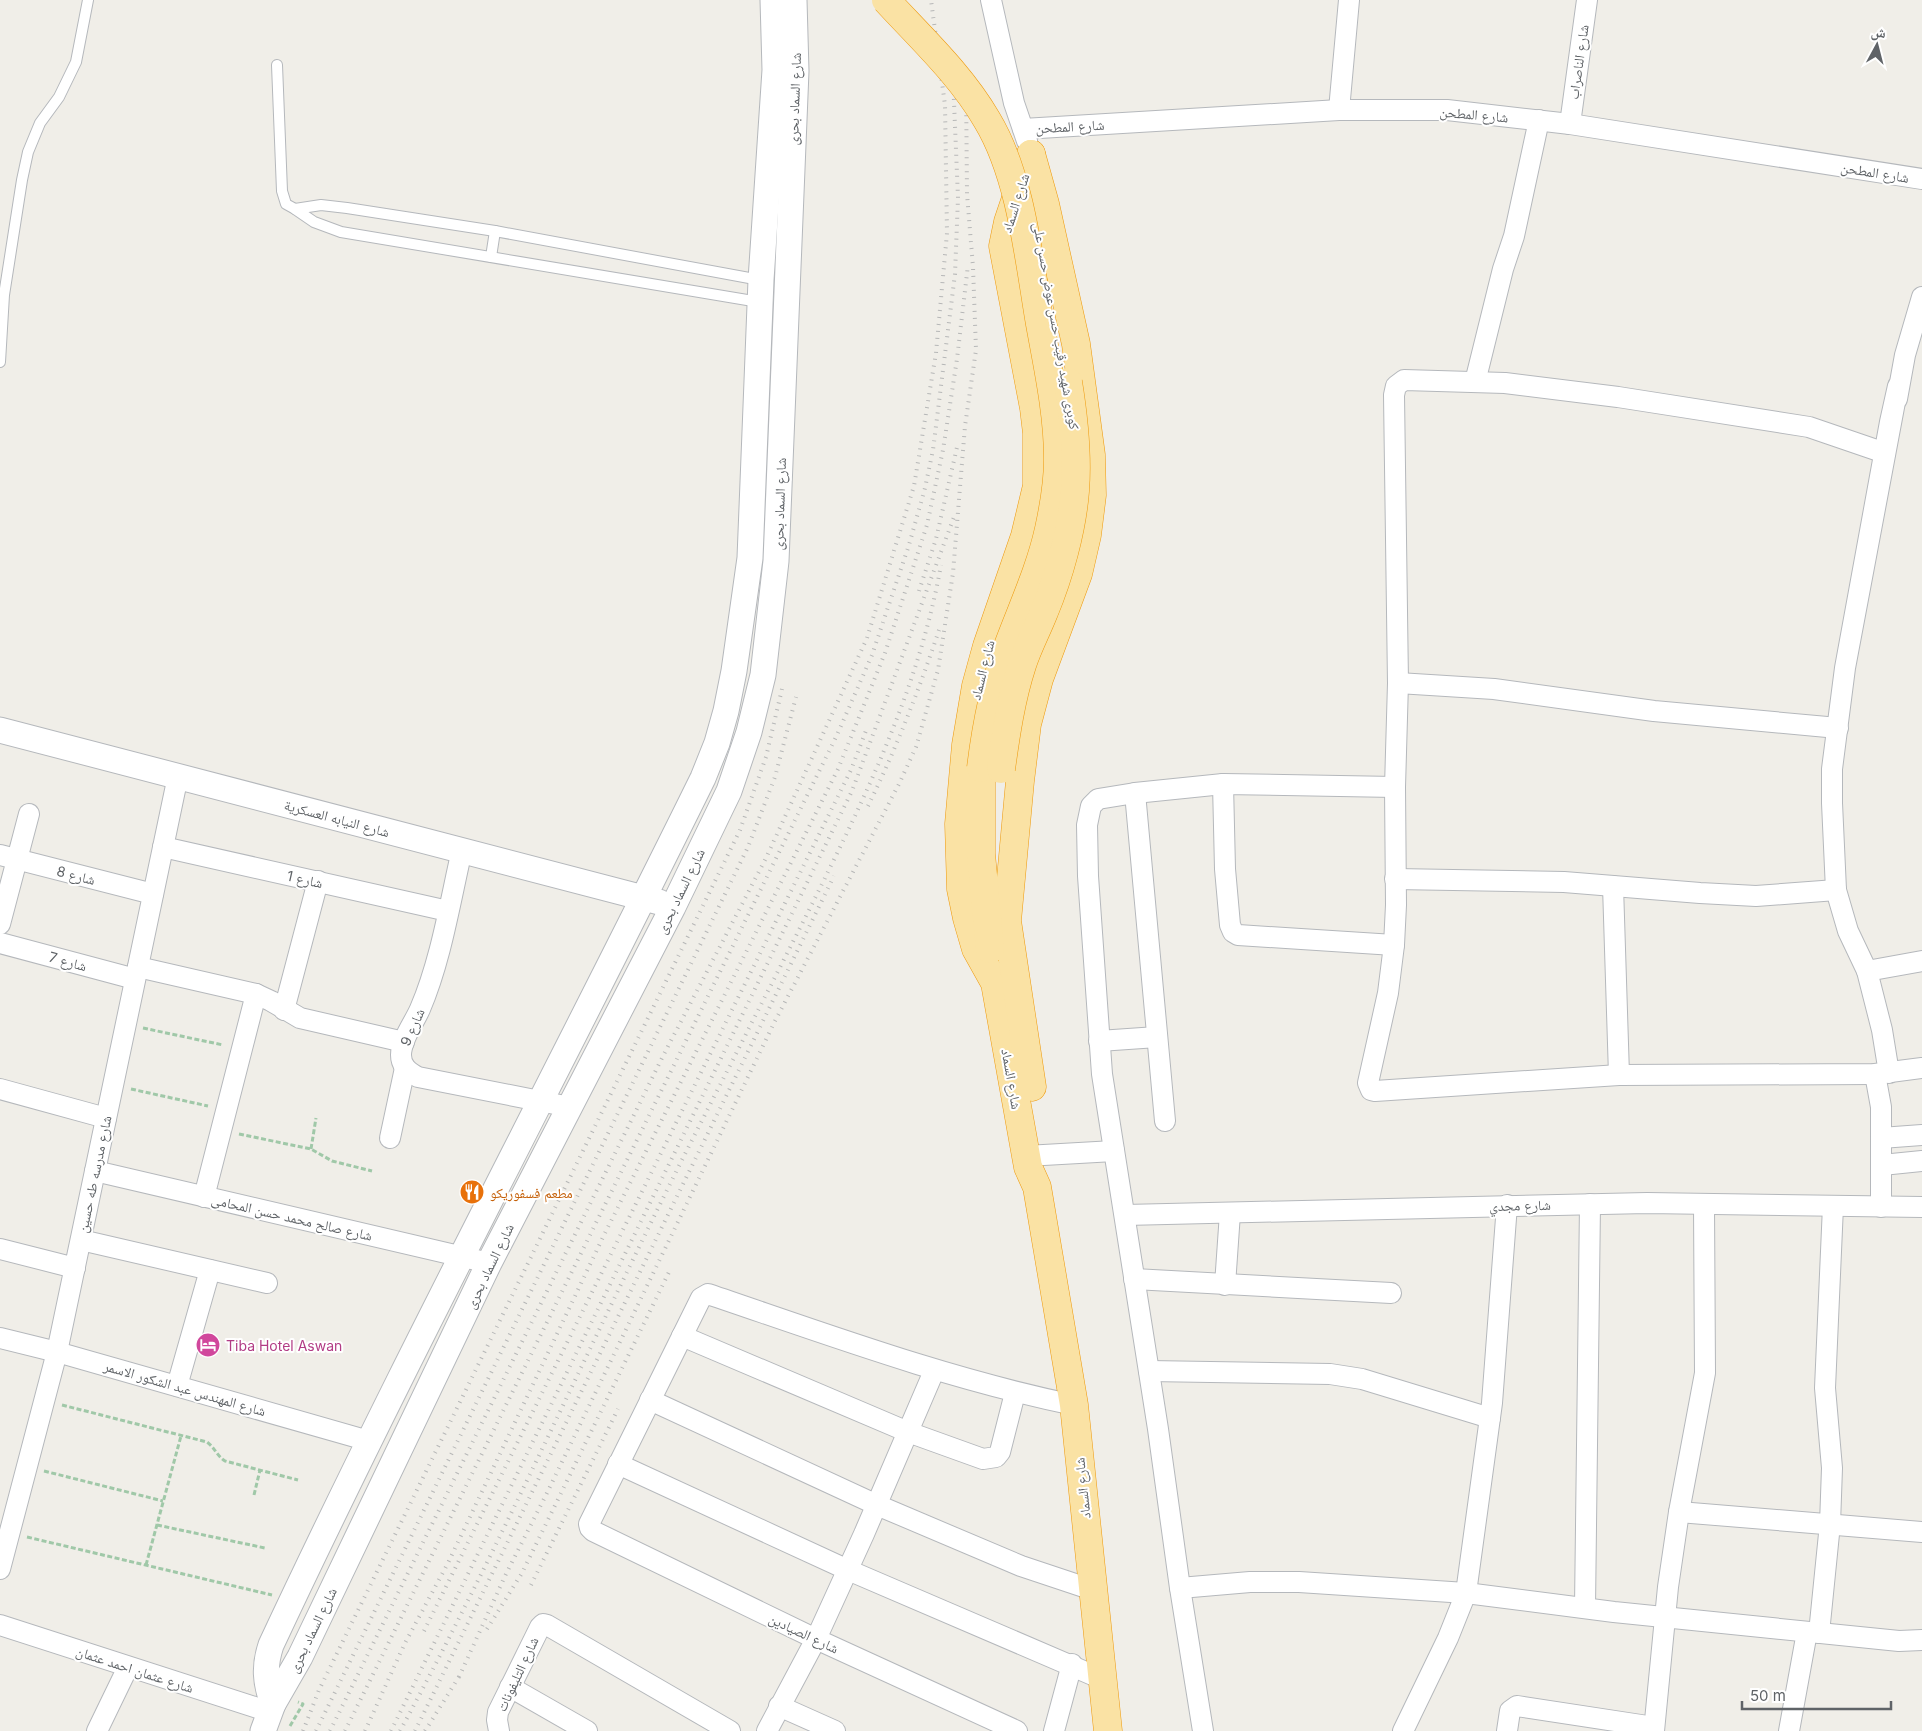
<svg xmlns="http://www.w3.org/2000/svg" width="1922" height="1731" font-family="Inter,'Noto Naskh Arabic',sans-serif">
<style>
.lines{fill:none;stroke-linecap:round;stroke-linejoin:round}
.service-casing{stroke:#b5b8bc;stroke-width:12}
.minor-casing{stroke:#b5b8bc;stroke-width:22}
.tertiary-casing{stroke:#b5b8bc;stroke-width:27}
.trunk-casing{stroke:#ee990b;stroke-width:29}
.path{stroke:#a0c8a8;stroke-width:3;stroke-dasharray:5 2.5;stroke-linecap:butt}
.service{stroke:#fff;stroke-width:10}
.minor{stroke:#fff;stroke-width:20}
.tertiary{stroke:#fff;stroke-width:25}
.trunk{stroke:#fae2a4;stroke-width:28}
.rail{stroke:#b6b7b7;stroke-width:4;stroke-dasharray:1 6;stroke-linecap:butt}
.trunk-bridge-casing{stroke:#ee990b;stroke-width:29;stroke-linecap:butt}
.trunk-bridge{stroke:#fae2a4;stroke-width:28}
.labels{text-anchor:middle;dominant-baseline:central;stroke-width:4;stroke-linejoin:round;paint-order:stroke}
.street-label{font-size:14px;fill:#5f6367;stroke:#fff}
.food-label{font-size:14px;fill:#c56008;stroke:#fff;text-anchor:start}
.hotel-label{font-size:14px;fill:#b23c85;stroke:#fff;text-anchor:start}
</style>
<rect width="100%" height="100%" fill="#f0eee8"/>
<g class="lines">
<defs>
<g id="service">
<path d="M277,65l5,126 4,13 9,5 19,13 27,10 418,70"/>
<path d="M295,209l26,-4 26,3 148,23 265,49"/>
<path d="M491,257l4,-26"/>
<path d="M0,362l4,-67 18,-115 6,-28 12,-29 19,-26 17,-35 12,-62"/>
</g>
<g id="minor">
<path d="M991,0l23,103 13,38"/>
<path d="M1339,110l10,-110"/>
<path d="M1570,124l17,-124"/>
<path d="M1023,129l316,-19h108l123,14 352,55"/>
<path d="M1475,382l28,-113 11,-33 25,-116"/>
<path d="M1897,399l8,-44 17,-58"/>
<path d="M1885,453l-76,-26 -191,-30 -113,-14 -101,-3 -8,6 -2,9 4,288 -3,104 1,118 -2,40 -6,48 -20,90 3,7 4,1 244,-16 256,-1 47,-6"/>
<path d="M1845,668l53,-282 -8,36 -45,246 -13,101v34l4,87 12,41 19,40 55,-10"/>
<path d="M1398,683l96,6 160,22 184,17"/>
<path d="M1223,784l2,85 5,56 3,7 5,3 156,10"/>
<path d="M1135,793l30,328"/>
<path d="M163,847l285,64"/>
<path d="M462,850c-12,52 -21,110 -42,159 -6,14 -19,30 -19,46 0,11 7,17 17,22l152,30"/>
<path d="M0,855l153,39"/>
<path d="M1395,879l169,3 136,11 56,3 80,-6"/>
<path d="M1613,886l6,189"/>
<path d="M0,924l29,-110"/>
<path d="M0,943l135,36"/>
<path d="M138,967l118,27 15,7 29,17 104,24"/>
<path d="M1867,971l15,59 7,43"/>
<path d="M284,1010l34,-129"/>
<path d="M1099,1041l58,-4"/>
<path d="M1875,1074l6,33v100"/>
<path d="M0,1089l106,29"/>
<path d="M390,1138l15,-70"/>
<path d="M1881,1138l41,-3"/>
<path d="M1026,1156l88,-5"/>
<path d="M1882,1165l40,-4"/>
<path d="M95,1171l394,92"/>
<path d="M204,1197l52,-203"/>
<path d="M1125,1215l522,-12 275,4"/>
<path d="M81,1240l186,43"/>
<path d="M0,1249l75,19"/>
<path d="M1134,1279l257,14"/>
<path d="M1225,1285l5,-72"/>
<path d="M682,1336l226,96 75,27 13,-2 4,-5 15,-59"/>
<path d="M0,1338l57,14 312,89"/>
<path d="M1149,1371l181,3 32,5 128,39"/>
<path d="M177,1386l33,-116"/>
<path d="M650,1400l227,105 144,61 72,24"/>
<path d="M618,1464l230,106 254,109"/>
<path d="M1679,1512l243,20"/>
<path d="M0,1569l57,-217 121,-576"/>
<path d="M1180,1588l70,-6h49l167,11 148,19 285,29 23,-1"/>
<path d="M1585,1607l5,-403"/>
<path d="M0,1625l270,87"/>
<path d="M1819,1633l11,-109 2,-56 -7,-80 8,-182"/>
<path d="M510,1687l77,44"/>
<path d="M779,1706l56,25"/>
<path d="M97,1731l31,-64"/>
<path d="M499,1731l-2,-11 1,-8 42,-85 3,-3 4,1 183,106"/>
<path d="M767,1731l49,-92 48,-105 70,-163"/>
<path d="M1017,1731l-201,-92 -223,-108 -3,-3 -1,-4 112,-226 7,-4c121,41 240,85 366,111"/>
<path d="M1054,1731l18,-67"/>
<path d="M1203,1731l-23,-143 -22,-159 -56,-355 -14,-198 -1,-51 4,-19 7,-7 37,-6 88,-9 172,3"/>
<path d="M1403,1731l45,-93 18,-45 26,-190 15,-198"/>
<path d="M1507,1731l3,-20 7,-5 137,21"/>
<path d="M1654,1731l14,-144 11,-75 26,-139 -1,-168"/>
<path d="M1789,1731l18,-99"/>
</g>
<g id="tertiary">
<path d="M0,730l659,172"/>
<path d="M273,1704c-8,-22 -9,-38 -2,-59 137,-293 290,-578 432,-867l14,-35 9,-32 8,-40 16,-113 11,-278 14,-210 -2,-70"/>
<path d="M263,1731l10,-27 27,-47 189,-394 184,-356 56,-116 20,-59 14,-57 13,-114 20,-490 -2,-71"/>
</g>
<g id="trunk">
<path d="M1031,154l-23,68 -5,24 31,162 3,25v53l-12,50 -38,110 -11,40 -10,59 -7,79 2,65 6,29 9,31 19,34 31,173 2,11 9,20 37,218 34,326"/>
<path d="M1031,154l14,50 31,140 15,111 1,40 -5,40 -9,39 -39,105 -12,45 -7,57 -13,140 25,166"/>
<path d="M981,768v86l9,95"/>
</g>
</defs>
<use href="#service" class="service-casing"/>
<use href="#minor" class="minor-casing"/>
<use href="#tertiary" class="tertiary-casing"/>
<use href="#trunk" class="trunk-casing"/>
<g class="path">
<path d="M143,1028l80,17"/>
<path d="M131,1089l77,17"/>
<path d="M239,1134l72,15 21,12 40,10"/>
<path d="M311,1149l5,-31"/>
<path d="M62,1405l145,37c8,6 10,14 18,19l73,19"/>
<path d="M44,1471l119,30"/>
<path d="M254,1495l6,-25"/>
<path d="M157,1525l108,23"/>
<path d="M27,1537l245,58"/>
<path d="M146,1565l35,-129"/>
<path d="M290,1726l13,-22 -5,-2"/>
</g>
<use href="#service" class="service"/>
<use href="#minor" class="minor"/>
<use href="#tertiary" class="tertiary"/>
<use href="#trunk" class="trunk"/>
<g class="rail">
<path d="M919,591l17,-52 22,-96"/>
<path d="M868,806c28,-57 51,-116 71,-176"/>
<path d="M531,1585l87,-176"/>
<path d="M487,1629l35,-56 149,-305"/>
<path d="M424,1631l427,-861 16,-42"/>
<path d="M459,1677l46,-101 41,-81 228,-472 125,-239 17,-37 22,-77 15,-97 12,-147 11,-76 -3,-83 -6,-73 -1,-113"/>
<path d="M303,1731l16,-41 421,-860 26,-73 16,-68"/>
<path d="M316,1731l432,-884 27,-70 21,-80"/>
<path d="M330,1731l333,-675 103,-198 101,-220 47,-152 22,-133 11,-120 -2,-128 -14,-105"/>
<path d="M345,1731l492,-996 35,-80 37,-110 16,-57 8,-38 22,-176 3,-76 -5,-120"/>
<path d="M365,1731l39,-86 44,-82 157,-330 233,-464 47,-116 42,-128 16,-75 14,-91 11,-94"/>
<path d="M391,1731l461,-940 102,-274"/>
<path d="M400,1731c102,-188 188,-384 284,-575 41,-81 82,-161 123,-242 56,-112 112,-225 134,-349"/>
<path d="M415,1731l419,-855"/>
<path d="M425,1731l37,-59"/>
</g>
<defs>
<g id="trunk-bridge">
<path d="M886,0c35,38 75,75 101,120 34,56 42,140 53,204 8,44 18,90 18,135 0,24 -4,47 -9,70 -9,41 -27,79 -41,117 -14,39 -22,81 -27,122"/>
<path d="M1001,769c5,-36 10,-70 21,-104 6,-19 15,-35 22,-53 15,-36 28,-82 31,-121 3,-37 -1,-72 -7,-109"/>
</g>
</defs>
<use href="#trunk-bridge" class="trunk-bridge-casing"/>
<use href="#trunk-bridge" class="trunk-bridge"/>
</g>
<defs>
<symbol id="restaurant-disc" viewBox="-11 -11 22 22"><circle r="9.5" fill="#e8710a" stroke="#fff"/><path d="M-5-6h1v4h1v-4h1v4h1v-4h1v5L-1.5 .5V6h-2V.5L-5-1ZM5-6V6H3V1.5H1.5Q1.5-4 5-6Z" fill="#fff"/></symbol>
<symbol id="hotel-disc" viewBox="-11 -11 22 22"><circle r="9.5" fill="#d1479c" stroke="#fff"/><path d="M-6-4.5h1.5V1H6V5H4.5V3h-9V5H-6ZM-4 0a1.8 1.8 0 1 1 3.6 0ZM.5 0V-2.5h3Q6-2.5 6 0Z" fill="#fff"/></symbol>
</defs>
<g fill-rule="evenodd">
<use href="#restaurant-disc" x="458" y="1178" width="28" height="28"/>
<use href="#hotel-disc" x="194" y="1331" width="28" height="28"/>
</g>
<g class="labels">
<g class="street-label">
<text transform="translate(1578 62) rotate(-82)">شارع الناصراب</text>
<text transform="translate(794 99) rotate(-88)">شارع السماد بحرى</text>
<text transform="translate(1474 114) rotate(5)">شارع المطحن</text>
<text transform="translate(1070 126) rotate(-3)">شارع المطحن</text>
<text transform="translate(1875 172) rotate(9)">شارع المطحن</text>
<text transform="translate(1015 203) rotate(-72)">شارع السماد</text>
<text transform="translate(1057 326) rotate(80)">كوبرى شهيد رقيب حسن عوض حسن على</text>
<text transform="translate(779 504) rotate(-88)">شارع السماد بحرى</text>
<text transform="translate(982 670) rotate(-76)">شارع السماد</text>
<text transform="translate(337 818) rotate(15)">شارع النيابه العسكرية</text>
<text transform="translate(76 875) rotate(14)">شارع 8</text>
<text transform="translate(305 879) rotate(13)">شارع 1</text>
<text transform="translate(680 891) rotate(-64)">شارع السماد بحرى</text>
<text transform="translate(68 961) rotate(15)">شارع 7</text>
<text transform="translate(412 1027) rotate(-66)">شارع 9</text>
<text transform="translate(1012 1079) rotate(80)">شارع السماد</text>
<text transform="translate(94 1174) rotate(-78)">شارع مدرسه طه حسين</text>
<text transform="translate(1520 1205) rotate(-1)">شارع مجدي</text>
<text transform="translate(292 1217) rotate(13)">شارع صالح محمد حسن المحامى</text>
<text transform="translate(489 1266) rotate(-64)">شارع السماد بحرى</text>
<text transform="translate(185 1388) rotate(16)">شارع المهندس عبد الشكور الاسمر</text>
<text transform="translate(1082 1488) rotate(-96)">شارع السماد</text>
<text transform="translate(312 1630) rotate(-64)">شارع السماد بحرى</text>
<text transform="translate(804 1633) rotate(25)">شارع الصيادين</text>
<text transform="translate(135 1669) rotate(18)">شارع عثمان احمد عثمان</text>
<text transform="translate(517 1674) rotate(-65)">شارع التليفونات</text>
</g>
<g class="food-label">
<text x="490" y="1192">مطعم فسفوريكو</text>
</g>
<g class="hotel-label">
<text x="226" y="1345">Tiba Hotel Aswan</text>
</g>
</g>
<g transform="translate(1877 45) rotate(7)" stroke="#ffffff" stroke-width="4" paint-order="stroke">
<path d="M0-4L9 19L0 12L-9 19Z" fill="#5f6367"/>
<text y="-8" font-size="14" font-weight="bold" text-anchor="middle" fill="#5f6367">ش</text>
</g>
<path d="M1742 1701v8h149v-8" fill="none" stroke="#5f6367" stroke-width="2.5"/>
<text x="1750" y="1701" font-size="15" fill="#5f6367" stroke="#ffffff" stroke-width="4" paint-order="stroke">50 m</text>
</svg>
